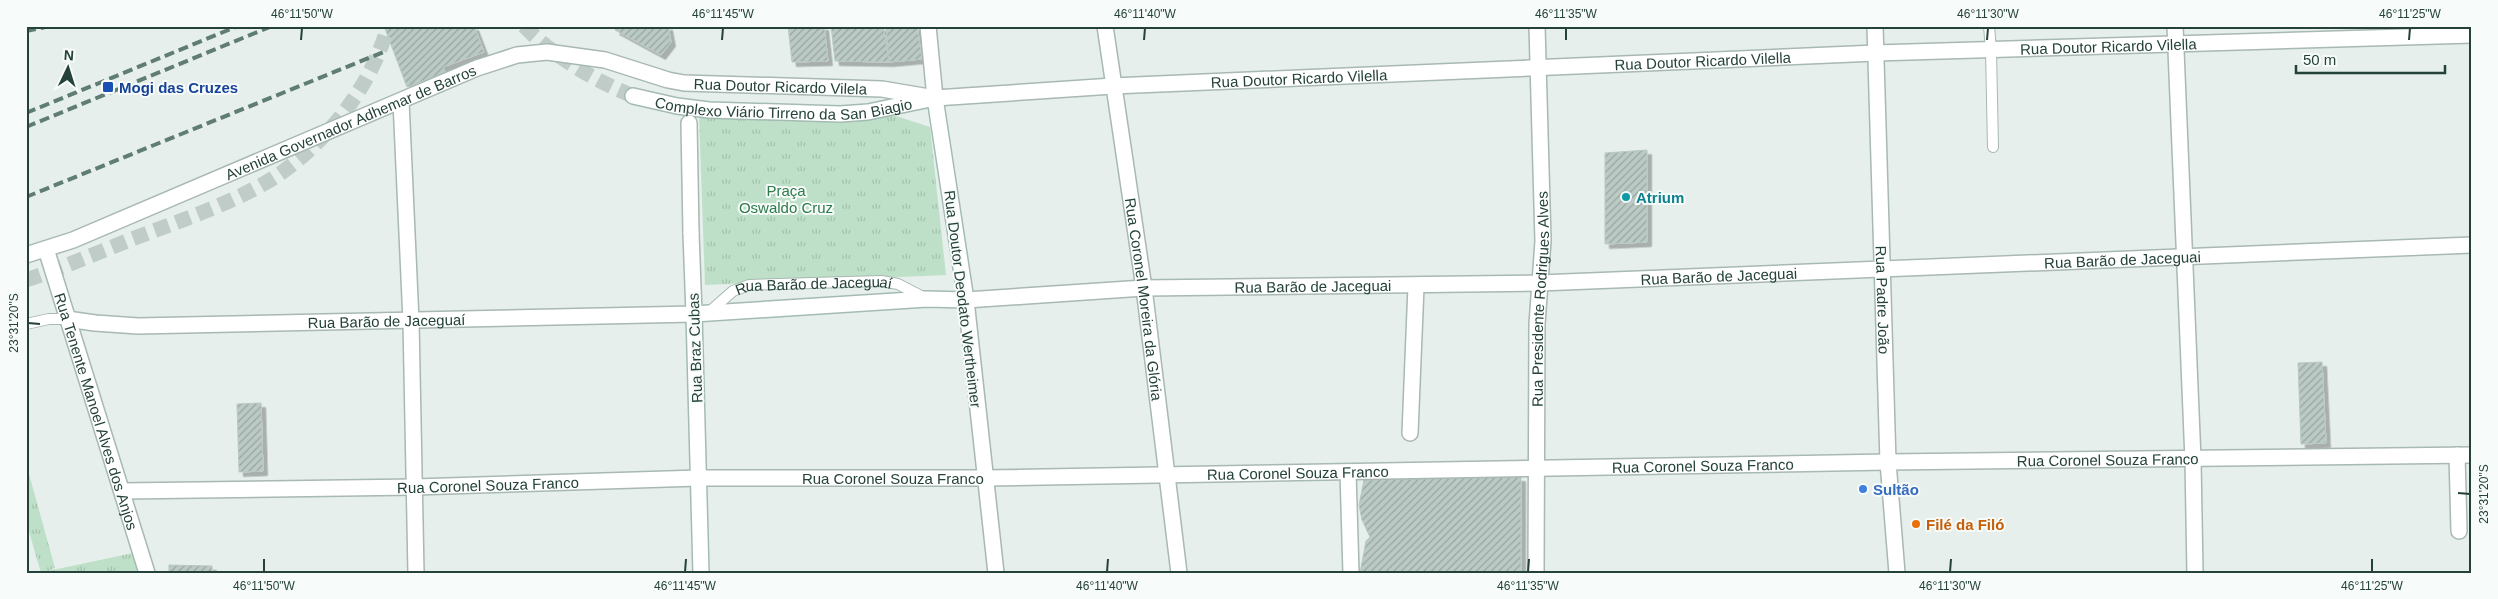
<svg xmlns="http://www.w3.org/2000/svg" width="2498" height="599" font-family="Helvetica,sans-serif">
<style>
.park{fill:url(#park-tufts)}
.building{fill:url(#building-hatch);stroke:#b8c9c2;filter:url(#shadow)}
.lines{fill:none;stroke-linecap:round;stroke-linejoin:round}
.secondary-tunnel{stroke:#bfccc8;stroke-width:15;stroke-dasharray:15 8;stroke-linecap:butt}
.service-casing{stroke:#a8b8b2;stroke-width:12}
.pedestrian-casing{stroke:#a8b8b2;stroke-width:18}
.minor-casing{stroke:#a8b8b2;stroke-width:18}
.tertiary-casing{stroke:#a8b8b2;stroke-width:18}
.secondary-casing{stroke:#a4bbb3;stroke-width:18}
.service{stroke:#fff;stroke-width:10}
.pedestrian{stroke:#fff;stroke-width:15}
.minor{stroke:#fff;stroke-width:15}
.tertiary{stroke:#fff;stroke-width:15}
.secondary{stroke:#fff;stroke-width:15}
.rail{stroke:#5f7d75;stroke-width:4;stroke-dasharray:10 5;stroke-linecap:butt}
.ticks{fill:none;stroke:#24423a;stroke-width:2}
.transit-dot{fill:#1a4fb4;stroke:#f7fbf9;stroke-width:2}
.culture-dot{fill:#0f9aa8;stroke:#f7fbf9;stroke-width:2}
.shop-dot{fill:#3f7fe0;stroke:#f7fbf9;stroke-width:2}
.food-dot{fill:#e8710a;stroke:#f7fbf9;stroke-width:2}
.labels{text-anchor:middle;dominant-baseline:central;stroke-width:4;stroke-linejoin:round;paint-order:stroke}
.street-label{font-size:15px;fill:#24423a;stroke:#f7fbf9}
.transit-label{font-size:15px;font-weight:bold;fill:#164399;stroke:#f7fbf9;text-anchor:start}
.park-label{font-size:15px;fill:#2d7a4b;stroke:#f7fbf9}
.culture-label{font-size:15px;font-weight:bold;fill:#0d838f;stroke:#f7fbf9;text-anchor:start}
.shop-label{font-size:15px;font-weight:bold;fill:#366cbe;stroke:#f7fbf9;text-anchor:start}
.food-label{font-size:15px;font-weight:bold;fill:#c56008;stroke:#f7fbf9;text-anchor:start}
.neatline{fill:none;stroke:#24423a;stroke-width:2}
.ticks-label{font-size:12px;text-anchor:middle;fill:#24423a}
</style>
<defs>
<pattern id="park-tufts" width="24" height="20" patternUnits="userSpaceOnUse" patternTransform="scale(1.25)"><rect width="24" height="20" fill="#bfe0c8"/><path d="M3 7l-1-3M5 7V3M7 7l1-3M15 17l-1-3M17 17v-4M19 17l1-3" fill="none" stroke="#a4c1ad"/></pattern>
<pattern id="building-hatch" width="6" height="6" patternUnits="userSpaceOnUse" patternTransform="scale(1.25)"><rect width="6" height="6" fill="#bbcac4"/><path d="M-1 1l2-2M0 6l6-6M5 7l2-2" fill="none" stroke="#98a6a0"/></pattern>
<filter id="shadow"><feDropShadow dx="4.5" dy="4.5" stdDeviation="0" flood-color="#0004"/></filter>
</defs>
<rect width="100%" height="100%" fill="#e6efeb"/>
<g class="park">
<path d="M699,114l197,2 34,11 16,148 -241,10z"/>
<path d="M26,463l29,105 -7,3 85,-18 6,20h-98l-15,-52z"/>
</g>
<g class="building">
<path d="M384,26h90l10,26 -41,15 2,5 -38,15z"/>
<path d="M618,26h50l3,16 -10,13 -46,-25z"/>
<path d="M788,26h36l4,35 -36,1z"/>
<path d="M831,26h52l6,36 -54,-1z"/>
<path d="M886,26h31l5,33 -33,3z"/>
<path d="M1647,150v92l-42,2v-91z"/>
<path d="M2322,362l4,81 -25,1 -3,-81z"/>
<path d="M261,403l2,68 -24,1 -2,-68z"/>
<path d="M1521,477v96h-161l6,-32 4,-4 -8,-17 -3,-15 5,-25z"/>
<path d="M169,565l43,1v7h-43z"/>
</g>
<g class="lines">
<g class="secondary-tunnel">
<path d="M524,26c32,32 68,53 109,70"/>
<path d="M26,280c36,-12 71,-27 106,-41 45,-17 110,-39 149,-66 50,-36 90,-87 107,-147"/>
</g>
<defs>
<g id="service">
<path d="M1989,26l2,24 2,97"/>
<path id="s1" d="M708,313l25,-22 16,-6 132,-4 17,3 27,14"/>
<path d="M26,324l23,-5h18"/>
</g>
<path id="pedestrian" d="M689,123l2,110"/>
<g id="minor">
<path d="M928,26l7,72"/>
<path id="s2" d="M1105,26l39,262 35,285"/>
<path id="s3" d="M1875,26l13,436 9,111"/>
<path d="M2175,26l18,434 2,113"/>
<path d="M401,101l10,220 5,252"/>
<path id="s4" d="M46,249l101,324"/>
<path id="s5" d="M67,319l28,4 43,3 556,-12 -3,-81"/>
<path d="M1410,433l6,-147"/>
<path d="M2457,455l2,76"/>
<path d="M1348,472l3,101"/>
<path id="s6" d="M123,491l292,-4 284,-9h286l903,-16 584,-7"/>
<path id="s7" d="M996,573l-30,-273 178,-12 396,-5 932,-38"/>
<path id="s8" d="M1536,573l1,-249 6,-83 -6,-215"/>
</g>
<g id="tertiary">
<path id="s9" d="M26,255l47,-15 404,-172 40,-13 30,-3 58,8 63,20 16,3 198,6 53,9 178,-12 763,-33 596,-18"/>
</g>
<g id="secondary">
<path id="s10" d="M633,96l44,10 32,4 131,4 28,-2 67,-14 31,202 -39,-1 -233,15 7,259"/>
</g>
</defs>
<use href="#service" class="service-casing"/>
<use href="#pedestrian" class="pedestrian-casing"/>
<use href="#minor" class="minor-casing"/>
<use href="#tertiary" class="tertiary-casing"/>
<use href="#secondary" class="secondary-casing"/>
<use href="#service" class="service"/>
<use href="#pedestrian" class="pedestrian"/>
<use href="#minor" class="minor"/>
<use href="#tertiary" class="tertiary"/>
<use href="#secondary" class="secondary"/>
<g class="rail">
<path d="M26,31l24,-5"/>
<path d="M26,113l212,-87"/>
<path d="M26,127l246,-101"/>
<path d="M26,197l360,-146"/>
</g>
</g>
<path class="ticks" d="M301,40l1,-12M722,40l1,-12M1144,40l1,-12M1566,40v-12M1987,40l1,-12M2409,40l1,-12M28,323l12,1M2458,493l12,1M264,572v-13M685,572l1,-13M1107,572l1,-13M1528,572l1,-13M1950,572l1,-13M2372,572v-13"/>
<rect class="transit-dot" x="102" y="81" width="12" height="12" rx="2.5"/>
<circle class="culture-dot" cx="1626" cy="197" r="5"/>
<circle class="shop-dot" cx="1863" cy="489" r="5"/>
<circle class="food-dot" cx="1916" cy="524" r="5"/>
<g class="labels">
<g class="street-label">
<text stroke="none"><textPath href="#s9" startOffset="2128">Rua Doutor Ricardo Vilella</textPath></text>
<text stroke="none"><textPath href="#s9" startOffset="1722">Rua Doutor Ricardo Vilella</textPath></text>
<text stroke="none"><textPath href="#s9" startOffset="1318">Rua Doutor Ricardo Vilella</textPath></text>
<text stroke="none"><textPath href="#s9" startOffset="798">Rua Doutor Ricardo Vilela</textPath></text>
<text stroke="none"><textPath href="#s10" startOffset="152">Complexo Viário Tirreno da San Biagio</textPath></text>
<text stroke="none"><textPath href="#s9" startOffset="351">Avenida Governador Adhemar de Barros</textPath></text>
<text stroke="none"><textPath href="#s7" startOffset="1432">Rua Barão de Jaceguai</textPath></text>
<text stroke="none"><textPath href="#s7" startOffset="1028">Rua Barão de Jaceguai</textPath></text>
<text stroke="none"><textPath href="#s7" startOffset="622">Rua Barão de Jaceguai</textPath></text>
<text stroke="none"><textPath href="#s1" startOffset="115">Rua Barão de Jaceguaí</textPath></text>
<text transform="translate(963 299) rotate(83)">Rua Doutor Deodato Wertheimer</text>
<text stroke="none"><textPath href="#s2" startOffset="276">Rua Coronel Moreira da Glória</textPath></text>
<text stroke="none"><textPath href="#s8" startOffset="274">Rua Presidente Rodrigues Alves</textPath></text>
<text stroke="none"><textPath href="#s3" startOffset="274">Rua Padre João</textPath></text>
<text stroke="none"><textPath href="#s5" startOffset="320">Rua Barão de Jaceguaí</textPath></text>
<text transform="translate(695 348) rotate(-92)">Rua Braz Cubas</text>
<text stroke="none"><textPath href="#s4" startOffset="170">Rua Tenente Manoel Alves dos Anjos</textPath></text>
<text stroke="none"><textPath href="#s6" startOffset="1985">Rua Coronel Souza Franco</textPath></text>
<text stroke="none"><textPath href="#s6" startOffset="1580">Rua Coronel Souza Franco</textPath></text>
<text stroke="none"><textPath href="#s6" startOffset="1175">Rua Coronel Souza Franco</textPath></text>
<text stroke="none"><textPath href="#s6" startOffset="770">Rua Coronel Souza Franco</textPath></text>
<text stroke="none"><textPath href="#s6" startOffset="365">Rua Coronel Souza Franco</textPath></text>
</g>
<g class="transit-label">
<text x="119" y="87">Mogi das Cruzes</text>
</g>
<g class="park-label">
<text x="786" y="190">Praça<tspan x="786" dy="17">Oswaldo Cruz</tspan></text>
</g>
<g class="culture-label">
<text x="1636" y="197">Atrium</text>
</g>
<g class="shop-label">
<text x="1873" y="489">Sultão</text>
</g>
<g class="food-label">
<text x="1926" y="524">Filé da Filó</text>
</g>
</g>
<rect width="2498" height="599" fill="none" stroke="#f7fbf9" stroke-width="55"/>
<g transform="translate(68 68) rotate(4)" stroke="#f7fbf9" stroke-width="4" paint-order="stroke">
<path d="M0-4L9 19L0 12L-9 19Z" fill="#24423a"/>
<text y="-8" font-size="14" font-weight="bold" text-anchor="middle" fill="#24423a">N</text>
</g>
<path d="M2296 65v8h149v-8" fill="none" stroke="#24423a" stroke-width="2.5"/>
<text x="2303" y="65" font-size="15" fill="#24423a" stroke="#f7fbf9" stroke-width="4" paint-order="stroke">50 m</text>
<rect x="28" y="28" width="2442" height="544" class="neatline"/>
<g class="ticks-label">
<text x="302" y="18">46°11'50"W</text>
<text x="723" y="18">46°11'45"W</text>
<text x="1145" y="18">46°11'40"W</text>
<text x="1566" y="18">46°11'35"W</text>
<text x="1988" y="18">46°11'30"W</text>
<text x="2410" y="18">46°11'25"W</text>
<text transform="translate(14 323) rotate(-90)" y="4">23°31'20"S</text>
<text transform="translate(2484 494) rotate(-90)" y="4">23°31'20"S</text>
<text x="264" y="590">46°11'50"W</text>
<text x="685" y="590">46°11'45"W</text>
<text x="1107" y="590">46°11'40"W</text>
<text x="1528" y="590">46°11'35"W</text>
<text x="1950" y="590">46°11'30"W</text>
<text x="2372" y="590">46°11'25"W</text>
</g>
</svg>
